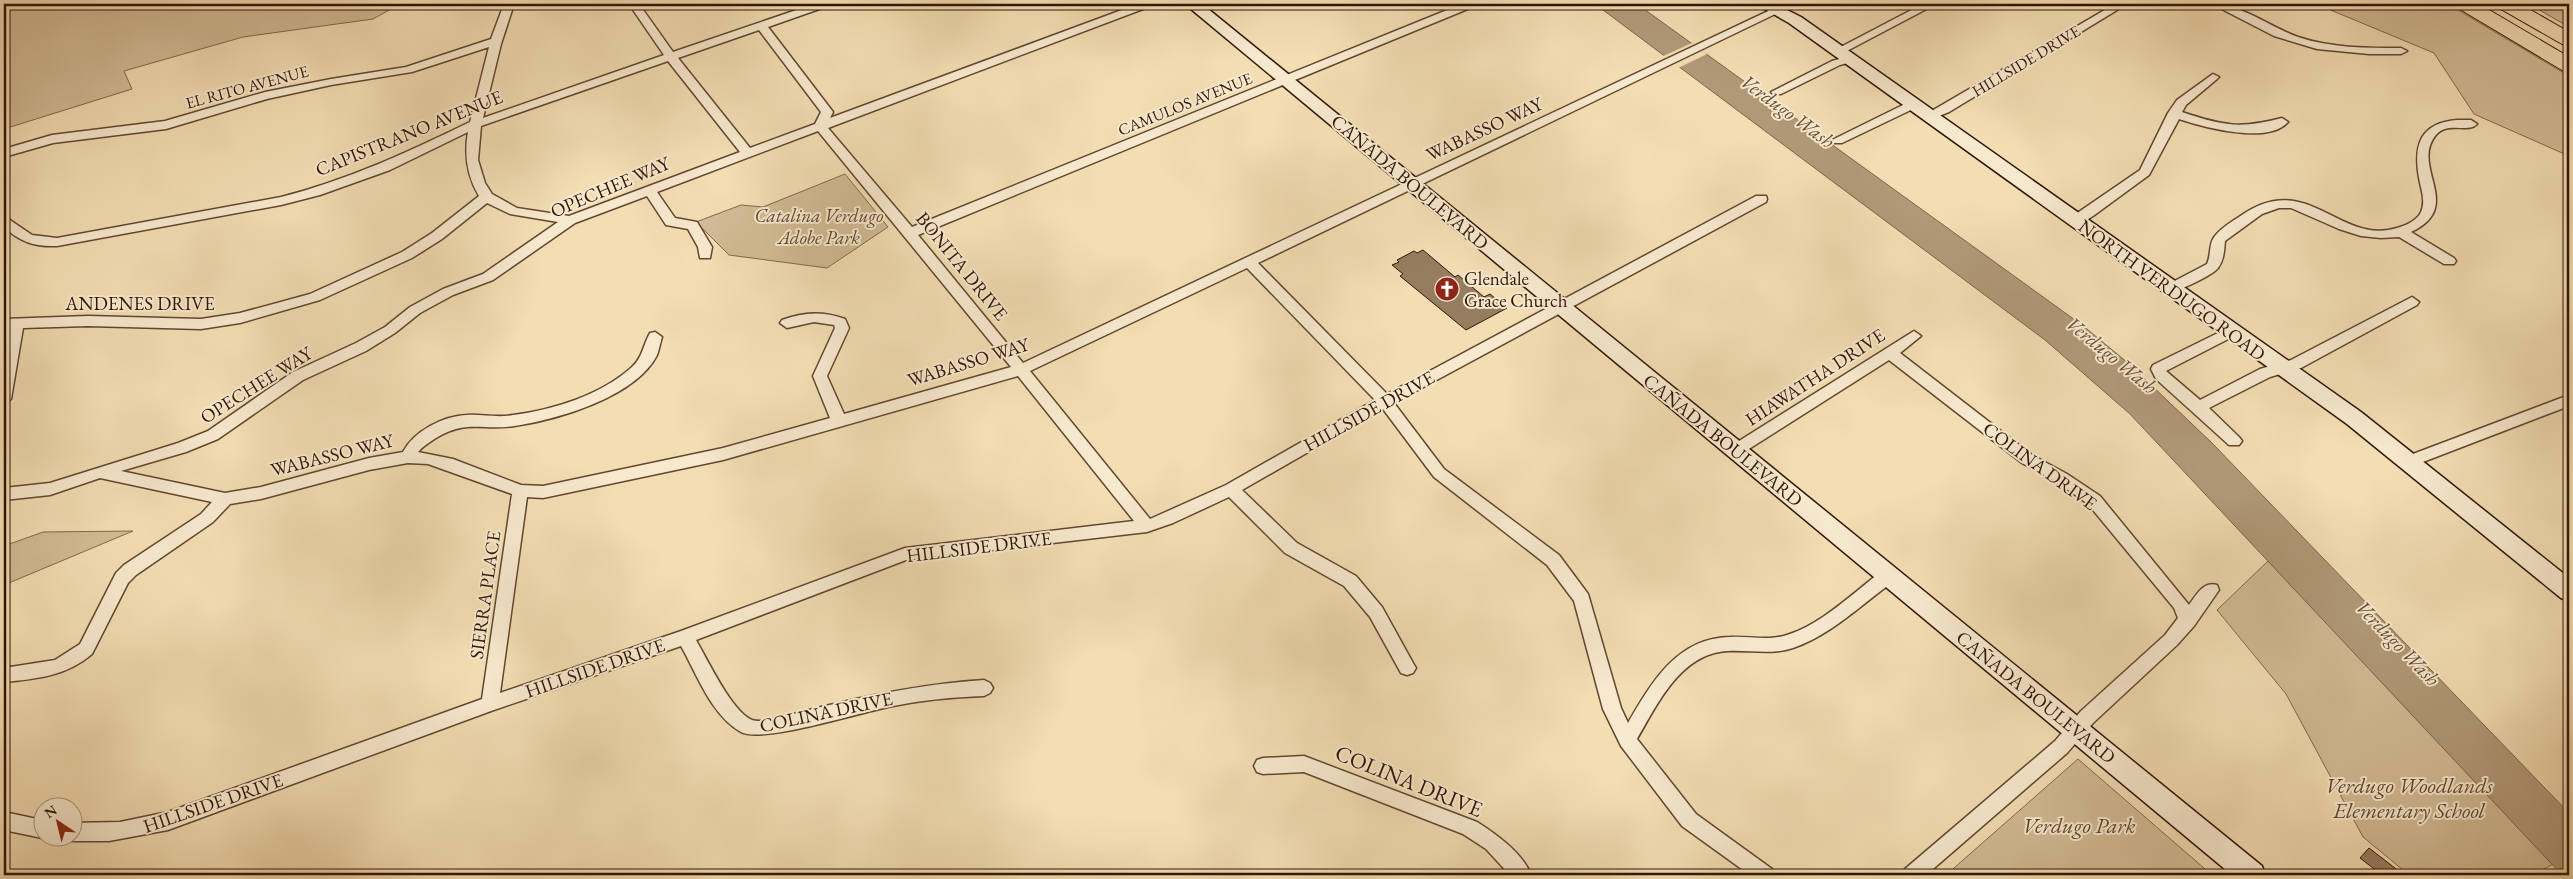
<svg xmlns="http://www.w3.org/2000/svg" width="2573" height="879" font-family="'EB Garamond',serif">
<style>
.green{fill:#d2bb95;stroke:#82684c}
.water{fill:#b19978;stroke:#7e644a}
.pier{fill:#f3ddb3}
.building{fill:#967d5f;stroke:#311504}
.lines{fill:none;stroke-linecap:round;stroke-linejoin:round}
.street-casing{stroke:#624730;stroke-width:3}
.secondary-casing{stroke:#311504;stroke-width:3}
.highway-casing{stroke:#311504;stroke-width:2}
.street{fill:#f7e9ce;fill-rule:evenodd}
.secondary{fill:#f7e9ce;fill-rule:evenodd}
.highway{fill:#f3ddb3;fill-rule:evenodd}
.labels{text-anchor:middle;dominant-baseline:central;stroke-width:4;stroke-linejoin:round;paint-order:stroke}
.far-street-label{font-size:16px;fill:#311504;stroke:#f7e9ce}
.street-label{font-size:19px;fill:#311504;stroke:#f7e9ce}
.park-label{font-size:19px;font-style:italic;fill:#614730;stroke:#f7e9ce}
.poi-label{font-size:19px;fill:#311504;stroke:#f7e9ce;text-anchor:start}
.water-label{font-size:20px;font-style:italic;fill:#644a32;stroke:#f7e9ce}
.near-street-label{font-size:22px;fill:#311504;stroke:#f7e9ce}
.near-park-label{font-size:22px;font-style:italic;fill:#614730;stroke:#f7e9ce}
</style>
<rect width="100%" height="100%" fill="#f3ddb3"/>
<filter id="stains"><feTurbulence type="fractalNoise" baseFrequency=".004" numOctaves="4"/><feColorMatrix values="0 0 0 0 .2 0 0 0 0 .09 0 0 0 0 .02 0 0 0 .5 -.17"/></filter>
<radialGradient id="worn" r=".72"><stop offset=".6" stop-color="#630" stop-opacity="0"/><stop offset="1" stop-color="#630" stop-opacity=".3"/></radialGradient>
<g class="green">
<path d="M4,4h396l-27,15 -130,18 -119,34 8,18 -128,40z"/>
<path d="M2316,4h132l121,72v80l-95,-42 -40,-61z"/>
<path d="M2529,4h40v23z"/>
<path d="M845,174l43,53 -61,41 -98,-13 -33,-33 45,-17 22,2z"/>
<path d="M133,531l-129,54v-39l39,-14z"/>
<path d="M2268,561l8,8 277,295 -19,11h-125l-46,-38 -77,-143 -69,-84z"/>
<path d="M2078,759l134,116h-266z"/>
</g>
<path class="water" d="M1595,4h42l445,321 46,38 84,80 357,370v62h-7l-432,-461 -85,-74z"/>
<path class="pier" d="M1692,43l15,11 -31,15 -15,-12z"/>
<g class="building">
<path d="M1423,250l32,27 3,-2 26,22 6,-3 17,14 -41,22 -66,-54 3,-2 -11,-9 7,-3 -2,-2 17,-9 3,2z"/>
<path d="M2369,848l35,27h-22l-22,-17z"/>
</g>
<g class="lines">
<defs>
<g id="street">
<path d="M504,4h10l-13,40 -18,74 181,-63 -35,-51h10l34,48 141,-48h15l-1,2 -60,21 65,85 -3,6 308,-114h14l-1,2 -323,122 84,99 550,-223h14l-1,2 -557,229 105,128 760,-359h13l-538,259 129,131 369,-198h10l1,3 -1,3 -372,201 50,66 115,86 29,39 33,114 7,15c24,-41 49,-85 102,-86 19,-1 39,4 57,-2 35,-11 66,-42 95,-64l6,-2 6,2 2,5 -2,5c-32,23 -63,54 -101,67 -22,7 -43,2 -65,3 -47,2 -70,52 -91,88l59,75 76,55 2,6h-24l-68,-49 -61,-80 -18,-37 -29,-108 -27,-36 -113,-88 -51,-68 -141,81 55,53 59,33 26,31 31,56 3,5 -3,5 -6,2 -6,-2 -31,-56 -26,-31 -59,-33 -56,-56 -56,26 -26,9 -241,28 -210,80c11,19 36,72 56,80 12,4 33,-4 45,-7 62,-16 123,-29 187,-33l6,3 3,5 -3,5 -6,3c-31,1 -61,4 -91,10 -29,5 -131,38 -152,26 -30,-17 -44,-58 -60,-86l-190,65 -323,119 -59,11h-37l-7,-3v-2h7v-13l48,-1 48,-10 314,-113 30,-205 -84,-30 -20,-1 -39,7 -108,29 -31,5 -17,18 -77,53 -8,8 -36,71c-26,22 -55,25 -88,28v-14l51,-8 25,-16 36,-71 8,-8 77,-51 11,-12 -112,-24 -50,17 -46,5v-12l46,-5 128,-40 30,-12 85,-59 63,-29 29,-16 25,-20 33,-18 40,-15 75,-52 -48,-8 -23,-11 -45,36 -30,19 -92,42 -80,23 -39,6 -113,-3 -65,2 -12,71 -7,5v-45l5,-30h-5v-10l84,-3 113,3 39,-6 70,-19 92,-42 30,-19 47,-37c-12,-20 -15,-41 -11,-64l-78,38 -70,25 -39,10 -224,41c-22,1 -37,-4 -53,-19v-11l28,19 25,3 224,-41c67,-17 127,-45 189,-75l19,-75 -77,25 -81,13 -64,14 -101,30 -113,14 -49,14v-8l48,-14 113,-14 100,-29 66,-13 75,-12 85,-28zM759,30l62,82 -6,12 -65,24 -72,-90zM668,61l72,91 -171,64 -52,-8 -25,-14 -7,-11 -7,-23 3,-34zM818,131l193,236 -167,47 -17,-38 22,-48 -4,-9c-22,-8 -41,-7 -63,1l-2,3 7,5 27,-6 20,3 1,3 -22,48 17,42 -107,30 -180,38 -22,-1 -68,-26 -35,-7c5,-6 12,-10 18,-14 31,-19 46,-7 78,-12 42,-6 122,-29 143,-71 2,-5 3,-12 5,-18l-7,-5 -5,1c-7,12 -7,24 -18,34 -31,28 -79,43 -119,48 -16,3 -31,-1 -46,0 -24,1 -53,16 -64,37l-34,6 -108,29 -36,6 -104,-22 65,-19 32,-13 85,-59 63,-29 29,-18 25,-20 33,-18 40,-15 82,-57 72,-27 19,29 22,4 10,18 2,11h10l2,-11 -15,-25 -22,-4 -18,-26zM1247,268l128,132 -149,85 -76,34 -120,-148zM1018,376l116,145 -229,27 -224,83 -181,62 27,-196 16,1 180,-38z"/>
<path d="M1923,4h13l-93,49h-8l-2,-2z"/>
<path d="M2115,4h12l-178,108 -20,8 -6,-4z"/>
<path d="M2212,4c29,0 58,23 86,33 33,11 68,11 103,11l6,3 -6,3h-32l-52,-5 -43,-13z"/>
<path d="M1850,56l4,1v4l-14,4 -59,29h-8l-2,-2 61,-31z"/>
<path d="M2213,74l6,3 -2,2 -31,26 -4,7c42,14 58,17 100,6l6,4c-20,23 -85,5 -109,-3l-30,56 -56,41 -13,8h-10l-1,-3 1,-3 70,-48 28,-57 9,-13z"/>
<path d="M1913,100l6,4 -2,3 -75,36h-8l-2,-3z"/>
<path d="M2457,120h14l6,4c-9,10 -30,-4 -42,12 -24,32 30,71 -24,96l43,26 2,3 -2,3h-10l-45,-27 -18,1 -20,-2 -22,-7 -48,-21h-12l-17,6 -37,27c-1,10 -1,19 -7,27 -5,7 -45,27 -53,24l-2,-3 2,-3 42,-22c4,-8 2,-18 6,-25 5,-9 18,-17 26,-22 68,-50 100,29 158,11 8,-2 21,-8 24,-16 5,-11 0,-23 -2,-34 -6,-34 2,-55 38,-58z"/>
<path d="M2412,297l7,5 -2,3 -116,63 -31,9 -61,31 30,29 3,4 -3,4h-10l-73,-66 -5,-10 2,-4 73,-36h10l2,3 -2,3 -70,36 34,29 60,-31 31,-9z"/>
<path d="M1914,331l7,5 -21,17 132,102 35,19 33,22 89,109c7,-9 14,-24 28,-20l2,5 -25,36 -17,19 -84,78 -26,30 -141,122h-24l3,-6 150,-128 26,-30 84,-76 13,-17 -4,-10 -86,-104 -31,-22 -35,-19 -133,-103 -148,94h-10l-3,-4 3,-4z"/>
<path d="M2569,395v11l-154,59h-10l-3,-4 3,-4z"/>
<path d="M1304,756l173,66c19,12 46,31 54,53h-21l-24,-26 -23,-15 -159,-62 -41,2 -6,-2 -3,-6 3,-6 6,-2z"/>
<path d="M4,812l38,8v16h3l-3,2 -38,-8z"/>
</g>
<g id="secondary">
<path d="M1185,4h17l1060,862 3,9h-33z"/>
<path d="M1756,4h19l26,13 560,395 208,166v23l-8,-3 -214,-174 -558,-401z"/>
</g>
<g id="highway">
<path d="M2455,4h24l90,53v15l-7,-2 -104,-62z"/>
<path d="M2496,4h24l49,28v14l-7,-2 -63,-36z"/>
</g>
</defs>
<use href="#street" class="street-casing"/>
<use href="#secondary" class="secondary-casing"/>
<use href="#highway" class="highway-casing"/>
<use href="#street" class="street"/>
<use href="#secondary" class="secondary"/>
<use href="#highway" class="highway"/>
</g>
<defs>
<symbol id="church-disc" viewBox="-11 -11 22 22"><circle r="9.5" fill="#8f2418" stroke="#f7e9ce"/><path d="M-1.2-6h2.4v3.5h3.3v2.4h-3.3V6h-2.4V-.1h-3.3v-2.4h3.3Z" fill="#fff"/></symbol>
</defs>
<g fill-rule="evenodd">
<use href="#church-disc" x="1433" y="275" width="28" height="28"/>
</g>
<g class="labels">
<g class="far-street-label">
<text transform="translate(2026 61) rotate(-31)">HILLSIDE DRIVE</text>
<text transform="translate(247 87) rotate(-15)">EL RITO AVENUE</text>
<text transform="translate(1185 104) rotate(-22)">CAMULOS AVENUE</text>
</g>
<g class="street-label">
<text transform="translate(1484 129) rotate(-25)">WABASSO WAY</text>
<text transform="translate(409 133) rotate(-22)">CAPISTRANO AVENUE</text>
<text transform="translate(1410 182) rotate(40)">CAÑADA BOULEVARD</text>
<text transform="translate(610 187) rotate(-23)">OPECHEE WAY</text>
<text transform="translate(962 266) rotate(51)">BONITA DRIVE</text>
<text transform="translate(2172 290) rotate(36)">NORTH VERDUGO ROAD</text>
<text x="140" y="303">ANDENES DRIVE</text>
<text transform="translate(968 362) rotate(-17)">WABASSO WAY</text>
<text transform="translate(1815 377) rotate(-33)">HIAWATHA DRIVE</text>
<text transform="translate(256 385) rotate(-32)">OPECHEE WAY</text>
<text transform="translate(1369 411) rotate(-29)">HILLSIDE DRIVE</text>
<text transform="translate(1723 440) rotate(39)">CAÑADA BOULEVARD</text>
<text transform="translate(332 455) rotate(-14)">WABASSO WAY</text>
<text transform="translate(2040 466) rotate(36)">COLINA DRIVE</text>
<text transform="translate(979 547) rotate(-7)">HILLSIDE DRIVE</text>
<text transform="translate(485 595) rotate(-82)">SIERRA PLACE</text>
<text transform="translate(595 668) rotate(-19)">HILLSIDE DRIVE</text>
<text transform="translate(2036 697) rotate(39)">CAÑADA BOULEVARD</text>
<text transform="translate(826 712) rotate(-12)">COLINA DRIVE</text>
<text transform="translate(213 803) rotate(-19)">HILLSIDE DRIVE</text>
</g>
<g class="park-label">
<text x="819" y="215">Catalina Verdugo<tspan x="819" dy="22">Adobe Park</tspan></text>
</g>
<g class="poi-label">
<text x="1464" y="278">Glendale<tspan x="1464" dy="22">Grace Church</tspan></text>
</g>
<g class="water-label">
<text transform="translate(1788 111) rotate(36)">Verdugo Wash</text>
<text transform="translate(2112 355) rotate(39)">Verdugo Wash</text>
<text transform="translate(2398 643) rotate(46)">Verdugo Wash</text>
</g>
<g class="near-street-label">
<text transform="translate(1409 781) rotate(22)">COLINA DRIVE</text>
</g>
<g class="near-park-label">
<text x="2409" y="785">Verdugo Woodlands<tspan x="2409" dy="25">Elementary School</tspan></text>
<text x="2079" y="825">Verdugo Park</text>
</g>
</g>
<rect width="2573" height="879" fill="none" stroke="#f3ddb3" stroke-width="20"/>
<rect x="5" y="5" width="2563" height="869" fill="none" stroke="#311504" stroke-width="2.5"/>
<rect x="10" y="10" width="2553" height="859" fill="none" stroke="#311504"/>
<g transform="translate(58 822) rotate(325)"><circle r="24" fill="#f7e9ce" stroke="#a8947d"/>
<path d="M0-4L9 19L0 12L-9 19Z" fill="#8f2418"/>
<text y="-8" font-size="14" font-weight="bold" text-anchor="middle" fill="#311504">N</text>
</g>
<rect width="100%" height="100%" filter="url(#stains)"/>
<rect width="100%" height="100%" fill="url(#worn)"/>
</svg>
